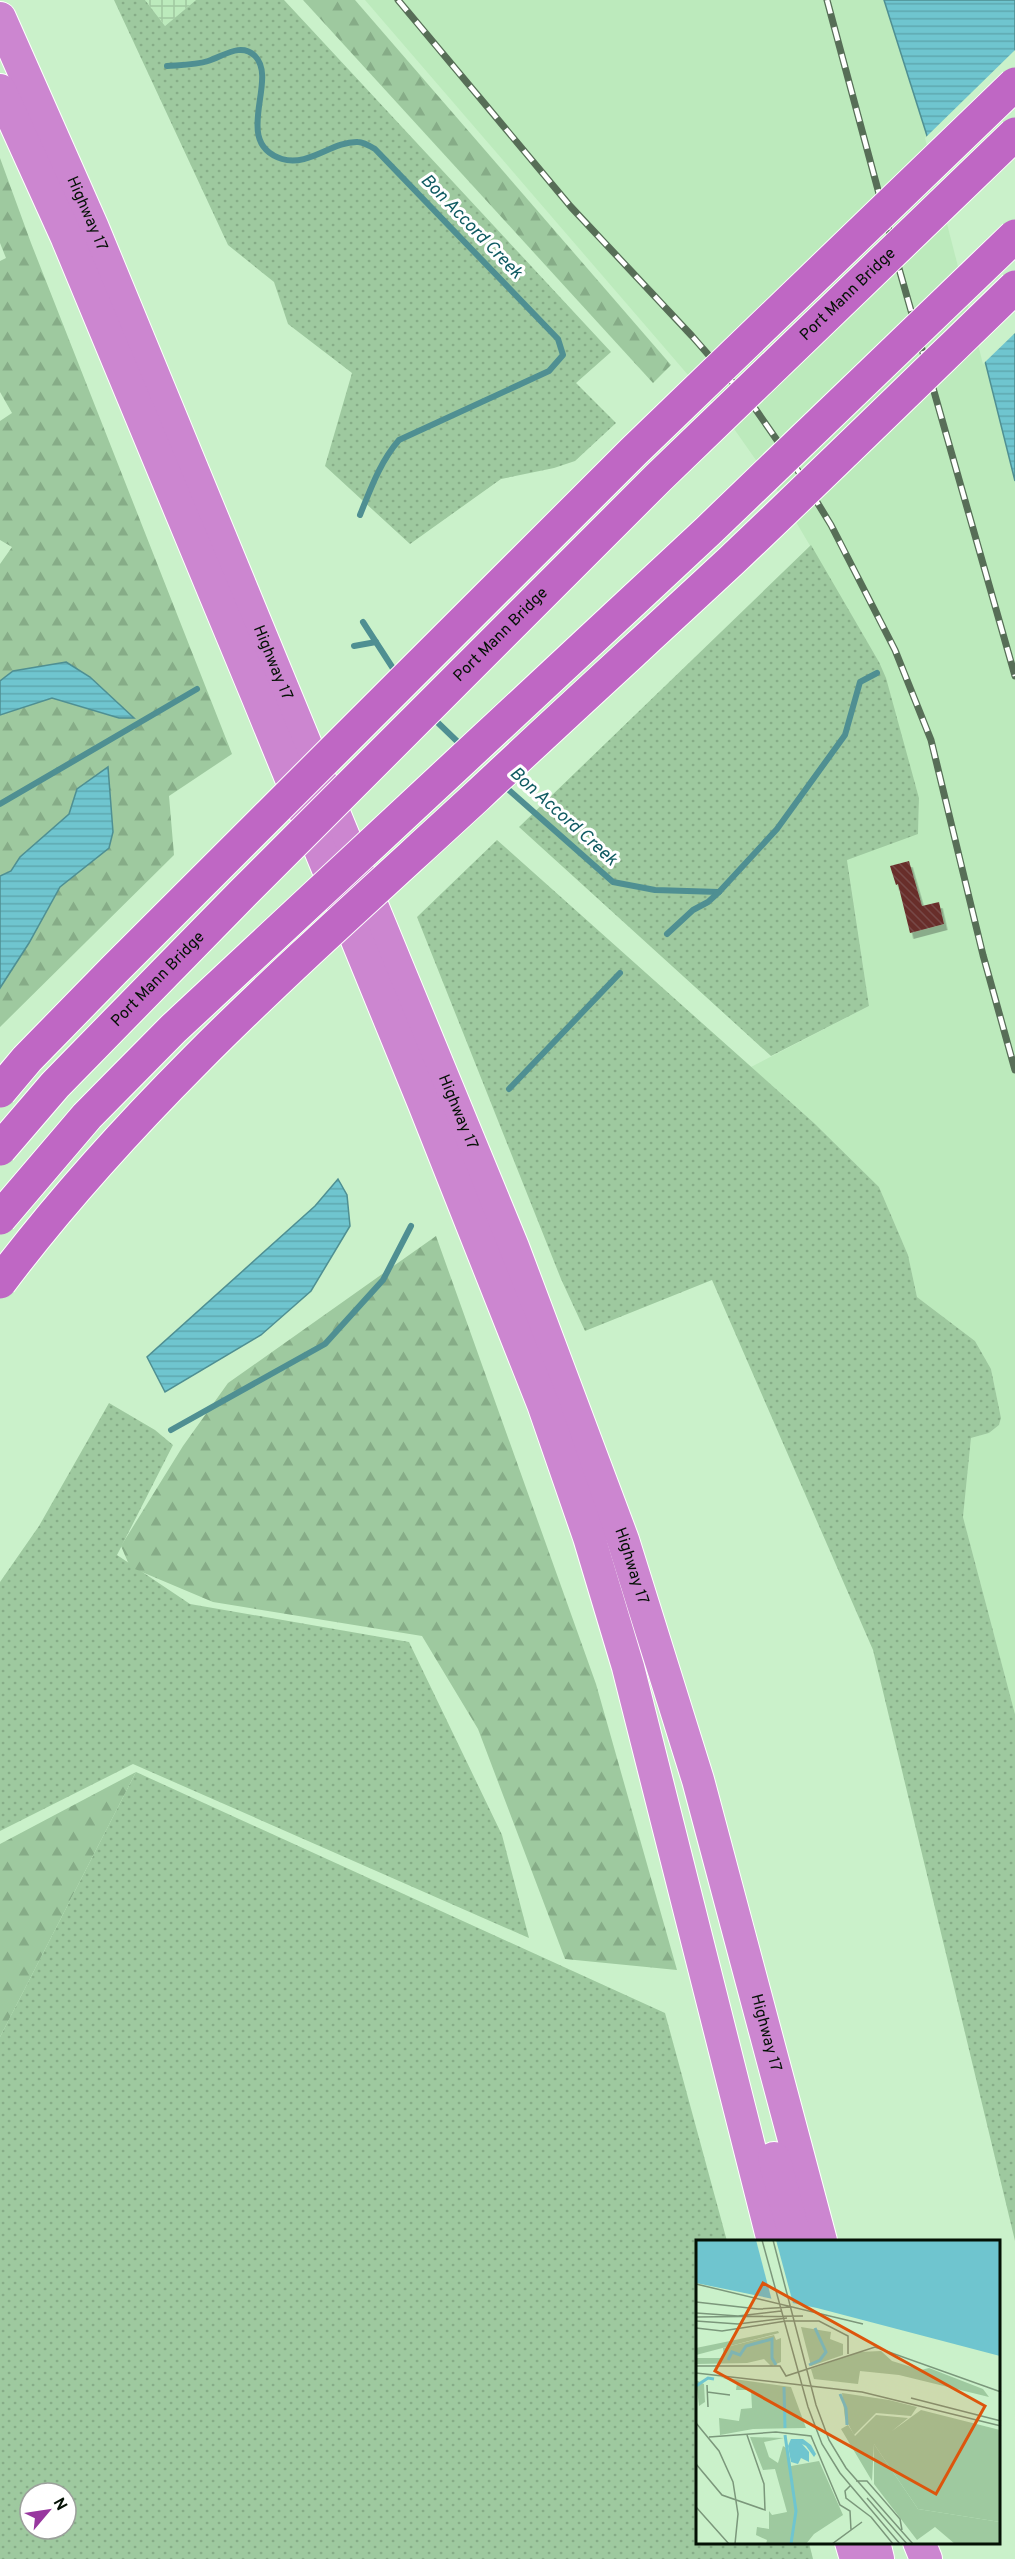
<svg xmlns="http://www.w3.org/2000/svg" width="1015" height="2559" font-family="Overpass,sans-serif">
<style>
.built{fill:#bceabc}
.industrial{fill:url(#industrial-grid)}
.green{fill:url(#green-dots);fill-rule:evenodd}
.forest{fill:url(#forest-firs)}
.water{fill:url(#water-rules);stroke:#4f8f92;stroke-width:1.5}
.pier{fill:#caf1ca}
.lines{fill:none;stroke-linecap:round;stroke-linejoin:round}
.stream{stroke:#4f8f92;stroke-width:6}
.building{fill:url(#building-back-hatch);filter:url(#shadow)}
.trunk-casing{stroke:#fff;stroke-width:34}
.trunk{stroke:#cc86d0;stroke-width:32}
.rail-casing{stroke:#576e57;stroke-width:7}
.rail{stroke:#fff;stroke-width:4.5;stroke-dasharray:14;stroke-linecap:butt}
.motorway-bridge-casing{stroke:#fff;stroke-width:35;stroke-linecap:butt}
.motorway-bridge{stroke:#bf67c4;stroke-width:33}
.labels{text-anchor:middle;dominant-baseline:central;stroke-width:6;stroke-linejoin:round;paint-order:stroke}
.street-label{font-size:16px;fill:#041105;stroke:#fff}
.water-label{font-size:18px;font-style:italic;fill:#105b62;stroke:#fff}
.inset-river{fill:none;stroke:#6fc5cf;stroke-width:3}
.inset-road{fill:none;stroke:#7b977b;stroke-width:1.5}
.view{fill:#dd550c;fill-opacity:0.15;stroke:#dd550c;stroke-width:3}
.inset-edge{fill:none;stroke:#041105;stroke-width:3}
</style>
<defs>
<pattern id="industrial-grid" width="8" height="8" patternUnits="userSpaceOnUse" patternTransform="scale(1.5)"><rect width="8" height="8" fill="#bceabc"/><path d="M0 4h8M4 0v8" fill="none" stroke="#a0c8a0"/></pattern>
<pattern id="green-dots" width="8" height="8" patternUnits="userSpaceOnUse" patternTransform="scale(1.5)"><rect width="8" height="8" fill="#9ec99f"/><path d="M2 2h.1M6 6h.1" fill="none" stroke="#86ac87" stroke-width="1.8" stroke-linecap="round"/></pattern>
<pattern id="forest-firs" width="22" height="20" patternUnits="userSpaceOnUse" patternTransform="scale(1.5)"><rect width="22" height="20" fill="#9ec99f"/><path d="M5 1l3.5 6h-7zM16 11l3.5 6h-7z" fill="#86ac87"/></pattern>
<pattern id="water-rules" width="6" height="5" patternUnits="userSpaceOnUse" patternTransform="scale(1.5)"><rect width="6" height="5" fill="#6fc5cf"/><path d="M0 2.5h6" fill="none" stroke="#5ea8b0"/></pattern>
<pattern id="building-back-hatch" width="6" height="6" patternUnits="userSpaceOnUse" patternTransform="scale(1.5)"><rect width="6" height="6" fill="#682e2b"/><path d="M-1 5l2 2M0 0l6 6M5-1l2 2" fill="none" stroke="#774a46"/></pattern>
<filter id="shadow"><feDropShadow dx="3.5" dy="6" stdDeviation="0" flood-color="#0004"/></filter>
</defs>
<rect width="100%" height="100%" fill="#caf1ca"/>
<path class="built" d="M365,0h519l51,161 80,320v1233l-52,-197 8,-79 18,-5 10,-8 2,-7 -10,-49 -16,-28 -58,-44 -9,-42 -29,-68 -65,-64 -63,-56 118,-61 -22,-147 71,-26 1,-35 -40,-136 -102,-172 -45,-64z"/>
<path class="industrial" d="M145,0h51l-31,26z"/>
<g class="green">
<path d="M114,0h31l20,26 31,-26h88l327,352 -35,31 40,40 -41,38 -21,7 -53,11 -91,65 -85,-78 27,-93 -64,-49 -14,-42 -46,-37z"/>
<path d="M811,545l68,117 7,16 33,120 -1,36 -71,26 22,146 -98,50 -252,-229z"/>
<path d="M497,840l317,283 65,64 29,68 9,42 58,44 16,28 10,49 -2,7 -10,8 -18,5 -8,79 52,197v527l-142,-591 -161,-370 -127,51 -24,-52 -144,-362z"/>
<path d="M109,1403l46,27 18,15 -56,110 73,49 219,38 93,193 27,103 -396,-174 -133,67v-249l39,-56z"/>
<path d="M136,1772l529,241 62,228h-30v301l112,1 4,16h-813v-522zM30,2493h36v36h-36z"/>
</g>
<g class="forest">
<path d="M303,0h52l316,365 -18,18z"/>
<path d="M0,158l31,85 201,511 -63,42 5,59 -174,172v-312l52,-17 67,20h15l-121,-47 -13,10v-117l12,-17 -12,-7v-119l12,-8 -12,-21v-131l6,-3 -6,-15z"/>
<path d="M436,1236l160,448 81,286 -112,-11 -87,-230 -56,-93 -209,-34 -83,-35 -9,-21 62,-100 45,-63z"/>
<path d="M136,1772l-136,265v-193z"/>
</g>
<g class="water">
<path d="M884,0h131v481l-80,-320z"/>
<path d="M66,662l24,15 44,41h-15l-67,-20 -52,17v-34l13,-10z"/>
<path d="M108,767l5,65 -4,16 -49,39 -31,56 -29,45v-112l11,-5 9,-14 49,-43 8,-25z"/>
<path d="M338,1179l9,16 3,31 -39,65 -50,44 -96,57 -18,-35 168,-151z"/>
</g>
<path class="pier" d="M1015,50v283l-32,31 -58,-226z"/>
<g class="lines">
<g class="stream">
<path d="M167,66c13,-1 29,-1 41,-5 16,-5 33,-19 47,-5 24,24 -24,87 27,103 27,8 50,-18 76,-17 5,0 12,4 17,7l183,190 5,16 -14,16 -150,69c-19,22 -28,48 -39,75"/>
<path d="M363,622l33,51"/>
<path d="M354,646l22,-4"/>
<path d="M433,718l29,28"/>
<path d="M502,784l111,98 42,8 64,2 58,-63 68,-94 15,-53 17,-9"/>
<path d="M0,804l197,-115"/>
<path d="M667,934l26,-24 15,-8 11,-10"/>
<path d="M509,1089l111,-116"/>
<path d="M171,1430l154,-86 58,-64 28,-54"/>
</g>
</g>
<path class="building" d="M909,861l13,45 17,-4 5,22 -34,9 -12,-49 -2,1 -6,-19z"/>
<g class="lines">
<defs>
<g id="trunk">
<path id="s1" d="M0,18l93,210 420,1019 110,293 75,240 123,461"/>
<path d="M0,90l67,148 191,460 166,406 119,300 46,133 39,130 145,574"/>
<path d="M774,2158l22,83"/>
<path d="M851,2542l5,17"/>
<path d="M874,2542l4,17"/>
<path d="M919,2542l7,17"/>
</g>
</defs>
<use href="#trunk" class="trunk-casing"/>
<use href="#trunk" class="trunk"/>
<defs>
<g id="rail">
<path d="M398,0l173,207 121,129 62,71 41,59 36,59 64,125 36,90 52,215 32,115"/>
<path d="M827,0l73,272 115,404"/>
</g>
</defs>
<use href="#rail" class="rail-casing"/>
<use href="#rail" class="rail"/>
<defs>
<g id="motorway-bridge">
<path d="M0,1091l27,-32 87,-89 520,-519 381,-367"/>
<path id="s2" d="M0,1149l55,-64 187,-191 416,-416 357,-344"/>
<path d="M0,1218l87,-102 86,-87 535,-498 307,-295"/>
<path d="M0,1282c136,-181 309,-331 475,-484 85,-80 172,-159 257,-238 95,-90 189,-182 283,-273"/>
</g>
</defs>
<use href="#motorway-bridge" class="motorway-bridge-casing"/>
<use href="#motorway-bridge" class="motorway-bridge"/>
</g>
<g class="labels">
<g class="street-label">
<text stroke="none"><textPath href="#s1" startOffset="214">Highway 17</textPath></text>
<text stroke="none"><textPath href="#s2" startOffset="1204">Port Mann Bridge</textPath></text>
<text stroke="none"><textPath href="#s2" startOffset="718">Port Mann Bridge</textPath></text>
<text stroke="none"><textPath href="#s1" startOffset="700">Highway 17</textPath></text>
<text stroke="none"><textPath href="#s2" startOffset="232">Port Mann Bridge</textPath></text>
<text stroke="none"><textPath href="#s1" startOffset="1186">Highway 17</textPath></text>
<text stroke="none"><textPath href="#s1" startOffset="1672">Highway 17</textPath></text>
<text stroke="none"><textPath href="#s1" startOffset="2158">Highway 17</textPath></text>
</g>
<g class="water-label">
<text transform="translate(471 227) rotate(46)">Bon Accord Creek</text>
<text transform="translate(563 817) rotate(42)">Bon Accord Creek</text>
</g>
</g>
<g transform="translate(696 2240)">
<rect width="304" height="304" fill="#caf1ca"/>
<path d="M105,87l30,5 -1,7 13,5v11l-32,11zM78,95l2,5 5,-2v24l-10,4 -7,-7 -17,4 -51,1v-6h28l-1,-10zM185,111l11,10 29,9 8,-2 54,21 6,8 -90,-22 -39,-4 -2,13 -44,-5 -3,-10 48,-17zM0,140l8,4 1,18 -6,4zM225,170l79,20v92l-82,-13 -44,-65 -2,37 -31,-52 7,-4 7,11 21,-21 32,3 -16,13z" fill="#9ec99f"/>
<path d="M82,91l1,2 -83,22v-7zM24,137l71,10 15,41 -53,1 -33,6 -1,-17 20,3 2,-12 11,-1 -1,-18h-15l1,-7zM146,153l47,7 28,7 -6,9 -35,-3 -22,22 -9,-17zM54,197l34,1 -20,4 5,15 9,6 5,-17 5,3 3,17 28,-5 24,54 -29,19 -8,10h-40l1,-4 -11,-5 1,-8 12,2v-18l3,4 15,-3 -12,-43 -12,1zM178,204l44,65 82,13v22h-45l-20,-17 -18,13 -43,-56z" fill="#9ec99f"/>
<path d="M0,0h304v116l-183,-48 -121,-25zM95,199h12l8,6 5,9 -2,3 -8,-11 -4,-2 7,8v10l-8,-4 -3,6 -7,-2 -3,-16z" fill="#6fc5cf"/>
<path d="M60,0h20l18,67 -22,-6z" fill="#caf1ca"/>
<path class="inset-river" d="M32,120l4,-8 8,3 6,-9 26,-7v19l4,7M113,125l11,-5 6,-8 -11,-24M0,146l12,-8 6,1M88,147l1,41M144,154l6,14 1,17M89,195l11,76 -5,33"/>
<path class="inset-road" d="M66,0l46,167 14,37 18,29 60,71M77,0l43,165 13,35 17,28 67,76M0,44l167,40M0,62l62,7 33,-2M0,73l42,3 43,-5M0,77l107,-1M0,81l42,3 49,-6M0,88l26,3 64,-10h33l29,15v18M0,126h84l6,10 89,-29 126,45M0,133l166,19 139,34M11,145l1,22M11,152l23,3M215,158l90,23M0,183l23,28 14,31 5,32 -3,30M13,197l67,-5 35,4 29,69 10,6 1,19M0,224l26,31 43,15 -1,-26 -17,-49M160,241h11l33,38 2,11M155,245l-6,6 1,7 25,19M171,258l40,46M0,267l33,37M175,277l22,27M136,304l30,-22"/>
<path class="view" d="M67,43l222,123 -49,88 -221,-123z"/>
<rect width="304" height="304" class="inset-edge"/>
</g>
<g transform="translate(48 2511) rotate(61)"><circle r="28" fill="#ffffff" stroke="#9ba09b" stroke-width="1.5"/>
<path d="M0-4.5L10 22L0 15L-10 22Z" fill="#98379f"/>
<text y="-9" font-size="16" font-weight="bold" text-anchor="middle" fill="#041105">N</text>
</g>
</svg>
